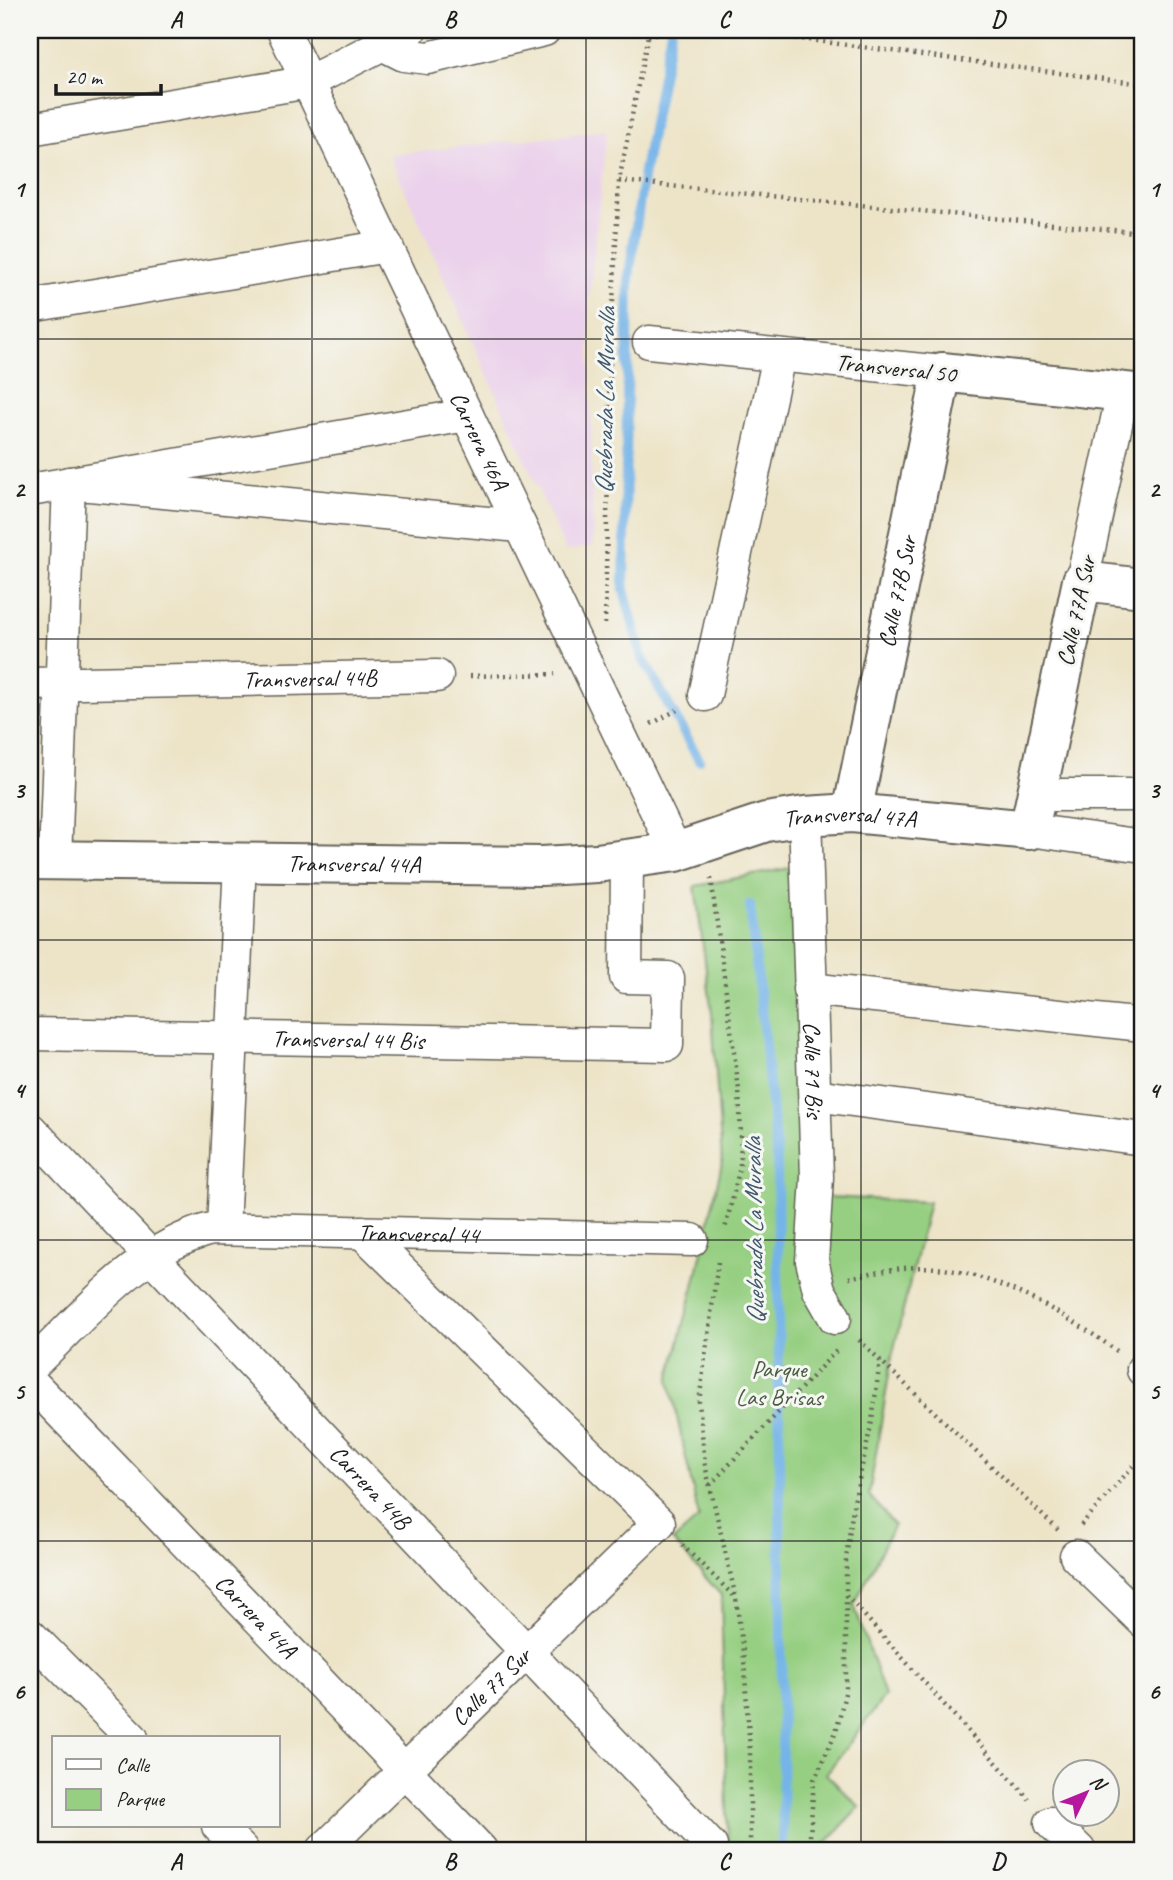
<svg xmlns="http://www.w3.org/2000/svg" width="1173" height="1880" font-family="Caveat,sans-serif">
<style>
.built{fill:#ebd1eb}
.green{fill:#96cf82;stroke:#59764f;stroke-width:2}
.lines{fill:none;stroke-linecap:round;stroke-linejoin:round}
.stream{stroke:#74b4e8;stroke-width:10}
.street-casing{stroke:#656258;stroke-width:35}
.secondary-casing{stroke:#656258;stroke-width:42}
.path{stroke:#656258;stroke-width:4.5;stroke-dasharray:2 5;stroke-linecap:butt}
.street{stroke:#fff;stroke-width:32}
.secondary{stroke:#fff;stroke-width:38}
.grid{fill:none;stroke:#1c1c1c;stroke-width:2;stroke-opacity:0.55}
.labels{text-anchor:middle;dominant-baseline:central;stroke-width:6;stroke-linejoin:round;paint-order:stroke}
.street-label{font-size:24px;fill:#1c1c1c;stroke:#f6f6f2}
.park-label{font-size:24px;fill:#475b40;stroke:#f6f6f2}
.water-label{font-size:26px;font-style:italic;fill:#3f596e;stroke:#f6f6f2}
.neatline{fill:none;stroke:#1c1c1c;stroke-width:2.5}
.grid-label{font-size:23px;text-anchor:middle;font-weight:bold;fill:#1c1c1c}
</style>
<rect width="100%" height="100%" fill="#f6f6f2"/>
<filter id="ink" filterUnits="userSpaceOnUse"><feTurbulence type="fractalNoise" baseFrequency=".0143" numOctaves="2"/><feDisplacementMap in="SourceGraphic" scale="14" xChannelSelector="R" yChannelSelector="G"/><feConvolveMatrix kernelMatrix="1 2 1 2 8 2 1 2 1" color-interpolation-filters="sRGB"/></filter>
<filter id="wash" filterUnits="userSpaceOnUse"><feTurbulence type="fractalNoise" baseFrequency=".00686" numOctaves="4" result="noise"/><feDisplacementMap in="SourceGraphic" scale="28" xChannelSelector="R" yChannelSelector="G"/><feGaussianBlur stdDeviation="1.57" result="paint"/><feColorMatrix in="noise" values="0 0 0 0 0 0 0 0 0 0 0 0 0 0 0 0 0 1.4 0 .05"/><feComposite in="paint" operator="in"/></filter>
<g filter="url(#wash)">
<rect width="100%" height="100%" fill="#ede4c8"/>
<path class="built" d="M607,130l-18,168 4,248 -27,5 -177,-396z"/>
<path class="green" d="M790,868l19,328 120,6 -37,155 -23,138 25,30 -40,80 31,91 -59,78 34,33 -39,41 1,2h-94l-7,-255 -48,-54 26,-23 -30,-138 26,-98 27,-119 -10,-149 -17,-128z"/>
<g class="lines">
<g class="stream">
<path d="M671,30l-27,141 -15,105 -5,314 18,67 57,103"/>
<path d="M750,905l27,254 6,691"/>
</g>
</g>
</g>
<g filter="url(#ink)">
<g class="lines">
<defs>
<g id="street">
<path id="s1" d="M283,30l393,822"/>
<path d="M382,44l22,11 24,3 116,-28"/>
<path d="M30,129l279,-47 101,-52"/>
<path d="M30,306l357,-60"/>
<path d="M649,342l293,30"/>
<path d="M30,490l437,-75"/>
<path d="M1082,581l41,-189"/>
<path id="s2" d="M30,684l407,-8"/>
<path d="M705,695l74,-339"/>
<path d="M1037,795h106"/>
<path id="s3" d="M805,816l12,361 -5,84 7,29 16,28"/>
<path d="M1029,830l114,16"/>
<path d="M55,860l14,-377 451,43"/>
<path d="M809,989l334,36"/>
<path id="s4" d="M30,1034l637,11 1,-67 -42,-1 1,-117"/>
<path d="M815,1095l328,44"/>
<path id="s5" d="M30,1129l681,717"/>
<path d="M223,1229l17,-367"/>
<path id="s6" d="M30,1367c54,-51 107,-119 181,-138l481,11"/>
<path d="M1143,1370v-1"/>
<path id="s7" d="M30,1381l451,469"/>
<path d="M1076,1556l67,65"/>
<path d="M30,1635l102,103"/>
<path d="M1051,1823l28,27"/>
<path d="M218,1826l24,24"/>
<path id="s8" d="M323,1850l336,-327 -297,-291"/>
</g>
<g id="secondary">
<path id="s9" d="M852,813l90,-441 201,22"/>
<path id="s10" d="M30,860l511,6 56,-3 79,-11 90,-30 39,-6 47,-3 177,17 53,-249 61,7"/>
</g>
</defs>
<use href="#street" class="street-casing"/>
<use href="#secondary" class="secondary-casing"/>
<g class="path">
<path d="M733,30l410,54"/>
<path d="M648,36l21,-6"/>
<path d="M619,181l524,52"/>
<path d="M605,624l5,-261 9,-182 30,-151"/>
<path d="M470,676l85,-2"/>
<path d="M651,724l26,-14"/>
<path d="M711,878l28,212 2,48 -1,29 -15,62"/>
<path d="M718,1262l-19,140 6,63 31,133 8,61 6,93v98"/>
<path d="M849,1278c28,-7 58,-13 87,-10 63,7 131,47 181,83"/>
<path d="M859,1340l199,190"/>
<path d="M710,1485l127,-135"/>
<path d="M1081,1525l62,-70"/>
<path d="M682,1545l54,53"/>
<path d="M846,1595l183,204"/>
<path d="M809,1850l5,-70 22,-48 10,-43v-130l7,-52 19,-86 8,-60"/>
</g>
<use href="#street" class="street"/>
<use href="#secondary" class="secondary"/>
</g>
</g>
<path class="grid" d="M312,30v1820M586,30v1820M861,30v1820M30,339h1113M30,639h1113M30,940h1113M30,1240h1113M30,1541h1113"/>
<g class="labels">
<g class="street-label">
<text transform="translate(896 368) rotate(6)">Transversal 50</text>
<text stroke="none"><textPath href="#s1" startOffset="455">Carrera 46A</textPath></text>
<text stroke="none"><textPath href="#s9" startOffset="226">Calle 77B Sur</textPath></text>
<text transform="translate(1076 611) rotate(-78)">Calle 77A Sur</text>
<text stroke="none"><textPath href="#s2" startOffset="280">Transversal 44B</textPath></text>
<text stroke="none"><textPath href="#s10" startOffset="826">Transversal 47A</textPath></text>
<text stroke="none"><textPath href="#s10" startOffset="324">Transversal 44A</textPath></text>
<text stroke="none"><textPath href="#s4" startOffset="318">Transversal 44 Bis</textPath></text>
<text stroke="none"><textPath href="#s3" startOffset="254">Calle 71 Bis</textPath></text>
<text stroke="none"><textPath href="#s6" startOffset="438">Transversal 44</textPath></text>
<text stroke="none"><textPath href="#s5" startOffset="494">Carrera 44B</textPath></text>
<text stroke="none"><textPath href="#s7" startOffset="326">Carrera 44A</textPath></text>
<text stroke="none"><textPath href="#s8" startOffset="234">Calle 77 Sur</textPath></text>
</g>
<g class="park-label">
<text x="779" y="1369">Parque<tspan x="779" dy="28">Las Brisas</tspan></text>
</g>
<g class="water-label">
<text transform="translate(605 401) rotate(-89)">Quebrada La Muralla</text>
<text transform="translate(754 1231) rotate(-91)">Quebrada La Muralla</text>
</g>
</g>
<rect width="1173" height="1880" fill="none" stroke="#f6f6f2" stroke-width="77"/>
<rect x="52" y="1736" width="228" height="91" fill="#f6f6f2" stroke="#9f9f9c" stroke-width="2"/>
<rect x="66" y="1759" width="35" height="10" fill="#ffffff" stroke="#9f9f9c" stroke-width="2"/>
<text x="116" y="1772" font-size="21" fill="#1c1c1c">Calle</text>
<rect x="66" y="1789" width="35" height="21" fill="#96cf82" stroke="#9f9f9c" stroke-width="2"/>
<text x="116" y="1806" font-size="21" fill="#1c1c1c">Parque</text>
<g transform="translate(1086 1793) rotate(47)"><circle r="33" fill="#f6f6f2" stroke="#9f9f9c" stroke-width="2"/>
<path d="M0-5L12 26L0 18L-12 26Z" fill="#b5179e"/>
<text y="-10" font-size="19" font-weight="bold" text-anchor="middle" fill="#1c1c1c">N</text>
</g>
<path d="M56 84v10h105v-10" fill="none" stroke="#1c1c1c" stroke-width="3.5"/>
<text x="66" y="84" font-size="21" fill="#1c1c1c" stroke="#f6f6f2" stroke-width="5" paint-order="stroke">20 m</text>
<rect x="38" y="38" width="1096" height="1804" class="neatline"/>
<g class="grid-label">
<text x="176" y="27">A</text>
<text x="450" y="27">B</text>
<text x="724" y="27">C</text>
<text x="998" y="27">D</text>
<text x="19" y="197">1</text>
<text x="1154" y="197">1</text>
<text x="19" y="497">2</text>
<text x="1154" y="497">2</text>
<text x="19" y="798">3</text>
<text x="1154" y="798">3</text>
<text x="19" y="1098">4</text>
<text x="1154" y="1098">4</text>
<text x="19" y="1399">5</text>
<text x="1154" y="1399">5</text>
<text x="19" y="1699">6</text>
<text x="1154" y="1699">6</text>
<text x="176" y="1869">A</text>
<text x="450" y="1869">B</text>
<text x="724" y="1869">C</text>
<text x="998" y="1869">D</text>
</g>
</svg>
